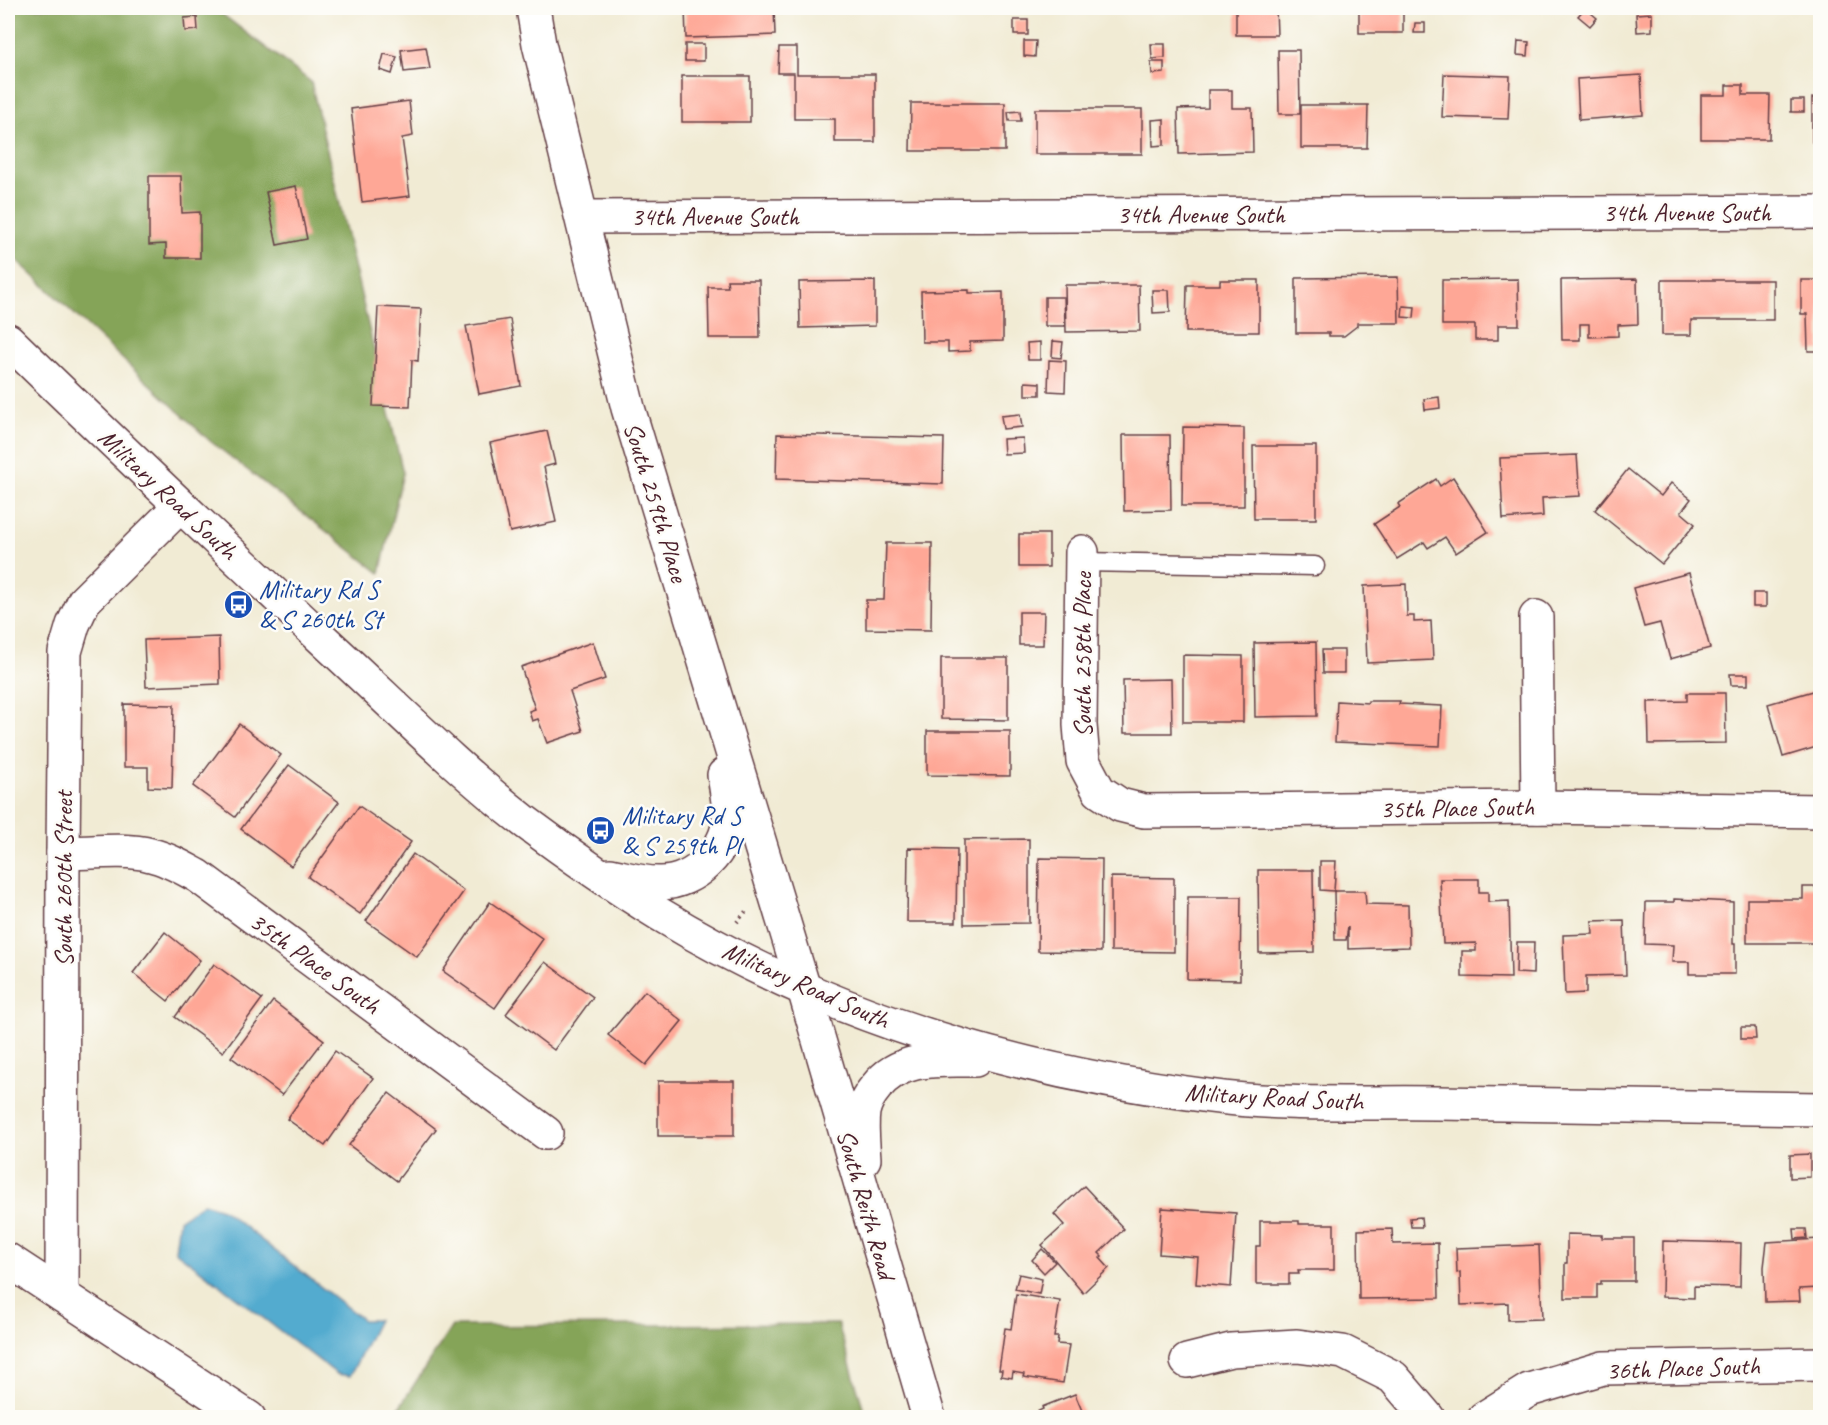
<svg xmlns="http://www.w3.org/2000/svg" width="1828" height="1425" font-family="Caveat,sans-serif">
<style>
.forest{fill:#85a458;stroke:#686242;stroke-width:1.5}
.water{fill:#52abcf;stroke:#4e657d;stroke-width:1.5}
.building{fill:#fea796}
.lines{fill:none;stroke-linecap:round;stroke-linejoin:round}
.lane-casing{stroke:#633e44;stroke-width:21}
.street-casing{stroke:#633e44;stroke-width:36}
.secondary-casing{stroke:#633e44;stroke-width:36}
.path{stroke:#633e44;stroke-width:4;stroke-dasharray:1.5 4.5;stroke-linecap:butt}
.lane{stroke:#fff;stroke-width:18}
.street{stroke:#fff;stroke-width:33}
.secondary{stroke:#fff;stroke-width:33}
.labels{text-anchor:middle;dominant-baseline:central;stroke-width:5;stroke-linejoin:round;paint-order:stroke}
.street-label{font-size:26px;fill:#4a1f2b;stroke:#fdfcf7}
.transit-label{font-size:26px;fill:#164399;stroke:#fdfcf7;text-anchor:start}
</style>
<rect width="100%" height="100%" fill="#fdfcf7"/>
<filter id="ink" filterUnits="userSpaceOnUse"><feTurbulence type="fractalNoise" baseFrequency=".0167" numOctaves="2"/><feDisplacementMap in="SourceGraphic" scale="12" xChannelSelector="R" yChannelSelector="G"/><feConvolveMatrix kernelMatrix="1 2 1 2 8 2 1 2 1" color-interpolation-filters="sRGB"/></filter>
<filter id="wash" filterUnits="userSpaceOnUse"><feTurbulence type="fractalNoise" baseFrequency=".008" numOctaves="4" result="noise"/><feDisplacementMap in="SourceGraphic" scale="24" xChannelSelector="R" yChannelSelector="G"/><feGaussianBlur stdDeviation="1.35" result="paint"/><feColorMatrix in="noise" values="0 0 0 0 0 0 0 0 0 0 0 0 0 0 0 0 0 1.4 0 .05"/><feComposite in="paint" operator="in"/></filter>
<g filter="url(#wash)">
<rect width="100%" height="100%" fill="#f1ebd4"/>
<g class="forest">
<path d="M8,8h206l97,74 92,391 -23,100 -170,-132 -202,-189z"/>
<path d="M838,1324l28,93h-473l59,-91z"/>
</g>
<path class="water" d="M203,1203l19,6 141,111h15l-28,56 -13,-2 -162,-123 4,-31z"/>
<g id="blocks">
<g class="building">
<path d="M685,8h89l1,27 -89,3z"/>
<path d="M1236,8h40l1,27h-41z"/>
<rect x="1359" y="8" width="44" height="25"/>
<path d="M1585,8l12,10 -7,8 -12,-10z"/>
<path d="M1652,13v18l-15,1 -1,-18z"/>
<path d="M197,17l1,13 -13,1 -1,-13z"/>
<rect x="1014" y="20" width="14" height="15"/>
<path d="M1415,23h10v10h-11z"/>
<path d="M1024,41h12l-1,16 -11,-1z"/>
<path d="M1518,41l11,1 -1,14 -11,-1z"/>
<rect x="685" y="44" width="19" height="17"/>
<path d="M1151,44h14v14l-13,1z"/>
<path d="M426,47l4,22 -26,3 -3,-22z"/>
<path d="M779,47h18v27h78v68h-40v-23h-41v-46h-16z"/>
<path d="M1278,50h21l1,64h-21z"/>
<path d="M384,54l13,3 -5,17 -12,-4z"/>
<path d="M1151,62h13v11l-12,1z"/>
<path d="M1444,74l66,2 -2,43 -66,-2z"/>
<path d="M1641,75l2,40 -64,5 -2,-41z"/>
<rect x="682" y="76" width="68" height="46"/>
<path d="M1726,85h17v10h27l-1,44h-68v-44h25z"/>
<path d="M1208,90h24v18h20l1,44 -74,2 -1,-45 30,-1z"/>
<rect x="1812" y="98" width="8" height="44"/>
<rect x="1791" y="100" width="13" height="12"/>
<path d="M409,101l4,35 -11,2 8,58 -48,6 -11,-93z"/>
<path d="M911,103h94v48h-95z"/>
<path d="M1301,105h67l-1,43h-66z"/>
<rect x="1035" y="109" width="107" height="45"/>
<path d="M1020,111l1,10h-12l-1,-9z"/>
<path d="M1164,119v26l-11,1 -1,-26z"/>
<path d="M149,176h32l1,37 18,-1v46h-34v-14l-17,1z"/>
<path d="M296,186l11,53 -30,6 -11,-53z"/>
<path d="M1398,277l1,46h-42v3l-13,10h-15v-3h-33v-55z"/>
<path d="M1518,279l1,46h-21v15h-23v-15h-33v-45z"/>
<path d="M1637,279l1,45 -20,1v11l-29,1v-13h-9v16h-18l-1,-60z"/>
<path d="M727,280h32l1,58h-51l-1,-51h20z"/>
<path d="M1220,280h39v52h-73l1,-47h33z"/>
<path d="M1662,280h111v40h-82v15h-29z"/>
<path d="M1801,280h19v71h-12l-1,-37h-6z"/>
<path d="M875,281v45l-75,2 -1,-46z"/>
<path d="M1065,285h74l1,46 -74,1z"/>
<path d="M969,290v3l34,-1v49l-33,1v9l-22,1v-10h-26l-1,-51z"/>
<path d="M1152,290h17l1,22 -17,1z"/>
<path d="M1045,297h19l1,29h-20z"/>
<path d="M1403,306l12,1 -1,11 -12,-1z"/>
<path d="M378,307l43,2 -3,52 -6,-1 -2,47 -37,-1z"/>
<path d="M510,319l11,67 -42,8 -13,-68z"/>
<path d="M1053,341l10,1 -2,16 -9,-1z"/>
<path d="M1040,342v18h-12l-1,-17z"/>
<path d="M1049,360l17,1 -1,31 -17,-1z"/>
<path d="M1025,382l15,1v12h-15z"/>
<path d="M1439,397l1,11 -15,2 -1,-11z"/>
<path d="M1817,404h3v75h-4z"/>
<path d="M1020,414l2,13 -19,2 -2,-13z"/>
<path d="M1183,427l61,1v78h-62z"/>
<path d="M547,431l8,33 -11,3 12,55 -46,10 -20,-89z"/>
<path d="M777,434l167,4 -1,46 -167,-5z"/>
<path d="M1123,435h47l1,75 -47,1z"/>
<path d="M1023,438l1,15 -20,1 -1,-15z"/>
<path d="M1253,446h63v73h-62z"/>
<path d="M1577,455l3,41 -38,2 1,18 -40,3 -3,-61z"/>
<path d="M1628,469l33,27 10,-13 20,16 -10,13 14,12 -33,40 -67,-54z"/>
<path d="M1453,477l35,55 -32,21 -11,-16 -17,11 -4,-6 -27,17 -23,-35 26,-17 -2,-3 38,-25 4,7z"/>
<rect x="1019" y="534" width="30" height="33"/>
<path d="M886,543h46l-1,87 -65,-1v-29h18z"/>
<path d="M1689,573l21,75 -40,11 -10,-36 -16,4 -11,-39z"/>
<path d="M1406,584l1,32h7v6l17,-1 2,39 -66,3 -3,-77z"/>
<rect x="1753" y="593" width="13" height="14"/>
<path d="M1019,612h25l-1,33h-24z"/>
<path d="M219,637l1,47 -74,3 -2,-47z"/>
<path d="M593,642l12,37 -35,12 13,40 -36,12 -9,-24 -6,2 -3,-10 6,-2 -14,-42z"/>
<path d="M1316,642l1,74 -62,1 -1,-74z"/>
<path d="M1322,650h22v23h-21z"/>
<path d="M1183,655l60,1v66h-60z"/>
<path d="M941,658h67v62l-67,-1z"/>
<path d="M1730,674h18v11h-17z"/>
<path d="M1171,679l1,54h-48l-1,-53z"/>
<path d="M1820,689v57l-37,11 -15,-53z"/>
<path d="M1687,693h38l1,50 -77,1 -1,-42 39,-1z"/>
<path d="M1337,701l31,2v-2h32l-1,3 43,2 -2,40 -105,-4z"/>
<path d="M124,704l50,1 -2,83 -24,-1v-20h-24z"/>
<path d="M239,724l42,31 -46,62 -42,-31z"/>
<path d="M927,731h83v45l-83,-1z"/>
<path d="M289,765l50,37 -48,64 -50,-37z"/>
<path d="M359,806l52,36 -51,72 -52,-37z"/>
<path d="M1029,839v84l-65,1v-84z"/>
<path d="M908,848l49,1 -1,73h-49z"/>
<path d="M413,854l51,37 -47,66 -51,-36z"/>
<path d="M1039,858l63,1 -1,93 -63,-1z"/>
<path d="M1320,861h16l-2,30 -14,-1z"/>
<path d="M1258,870h55l1,82 -55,1z"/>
<path d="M1111,877l63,1v74l-63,-1z"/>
<path d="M1440,879h39v13h9v10l21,-1 2,77 -49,-1v-26h14v-8l-33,1z"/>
<path d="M1803,887h17v56h-73v-44h56z"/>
<path d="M1334,891h31l1,13 42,1 1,42 -61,2v-23l-2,14h-11z"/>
<path d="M1188,897h53l-1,83 -53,-1z"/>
<path d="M1674,899l59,3v42h2v30h-46v-12h-17l1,-17 -28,-1 1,-42h28z"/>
<path d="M490,902l53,37 -48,69 -52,-37z"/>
<path d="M1624,920l2,55 -40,1v17l-21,1 -2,-59 30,-1 -1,-13z"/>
<path d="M165,932l35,28 -32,41 -35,-28z"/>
<path d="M1517,942h17l-1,32 -17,-1z"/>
<path d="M545,962l48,35 -39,53 -48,-36z"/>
<path d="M214,964l48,35 -39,53 -48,-35z"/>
<path d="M645,991l37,30 -36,44 -38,-30z"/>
<path d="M273,1001l51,39 -42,55 -51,-38z"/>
<path d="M1741,1027h14l1,12h-15z"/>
<path d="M335,1051l38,27 -48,68 -38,-27z"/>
<rect x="658" y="1081" width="76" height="55"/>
<path d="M389,1093l47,36 -39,52 -48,-36z"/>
<path d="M1810,1154v23l-20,1v-23z"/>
<path d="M1084,1186l40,43 -25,24 3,3 -2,2 9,10 -26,25 -41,-48 22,-20 -10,-11z"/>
<path d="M1162,1208l74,5 -5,74 -35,-3 2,-27 -39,-3z"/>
<path d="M1421,1217l1,10h-11l-1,-9z"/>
<path d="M1260,1221h39v3h35v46h-36l1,4h-10v10h-33v-38h4z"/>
<path d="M1392,1229l1,15 45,-1 1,55 -80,1 -1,-69z"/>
<path d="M1794,1229h12l1,9 -12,1z"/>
<path d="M1567,1234l35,1v3h32v43h-33v3h-4v14h-32v-35h2z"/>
<path d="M1820,1239v49l-21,1 1,12 -35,1 -1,-35 3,-25z"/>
<path d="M1663,1241l78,2 -1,44 -46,-1v12l-32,-1z"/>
<path d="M1539,1245l3,74 -34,1v-17l-47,2 -1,-33 -3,1 -1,-25z"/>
<path d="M1042,1249l13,13 -11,11 -12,-13z"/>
<path d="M1019,1274l23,5 -3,15 -24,-5z"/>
<path d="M1016,1294l44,7 -6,36h4l-1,7 12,1 -6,38 -40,-6 1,-3 -11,-2 -1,6 -11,-2 1,-6h-3l6,-42 6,1z"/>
<path d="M1075,1394l10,24h-61l19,-9 -1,-2z"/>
</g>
</g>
</g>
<g filter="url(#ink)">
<use href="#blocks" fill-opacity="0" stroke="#633e44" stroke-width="1.5"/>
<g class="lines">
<defs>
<path id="lane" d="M1081,562l234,4"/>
<g id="street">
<path d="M582,217l1238,-5"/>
<path d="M1082,552l-2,173 3,36 16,30 21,14 24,6 394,-4 282,4"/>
<path d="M1536,617l2,190"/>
<path d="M63,853c27,0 62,-5 88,2 17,4 32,13 47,21l348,257"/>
<path d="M8,1260l241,158"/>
<path d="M62,1295l1,-442 2,-201 8,-27 11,-24 96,-95"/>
<path d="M1187,1361l44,-11 66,-4 46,6 50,25 35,41"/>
<path d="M1484,1418l45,-28 74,-22 217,-4"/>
</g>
<g id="secondary">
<path d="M533,8l6,36 89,364 176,581 125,429"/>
<path d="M8,340c107,104 215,206 323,307 64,59 125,121 193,174 44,33 90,65 137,94 167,101 355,157 548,181 75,10 151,6 228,7 128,2 256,4 383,6"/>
<path d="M610,875c16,3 34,9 51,8 33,0 67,-33 68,-66 0,-14 -3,-29 -5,-42"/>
<path d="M864,1159c-1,-16 -3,-32 -1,-47 2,-10 7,-18 13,-25 24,-31 63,-27 99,-27"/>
</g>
</defs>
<use href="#lane" class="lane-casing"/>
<use href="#street" class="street-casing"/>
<use href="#secondary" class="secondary-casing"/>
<path class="path" d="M737,922l10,-12"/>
<use href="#lane" class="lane"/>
<use href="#street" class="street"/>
<use href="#secondary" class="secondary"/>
</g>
</g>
<defs>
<symbol id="bus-disc" viewBox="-11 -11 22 22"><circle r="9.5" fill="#1a4fb4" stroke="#fdfcf7"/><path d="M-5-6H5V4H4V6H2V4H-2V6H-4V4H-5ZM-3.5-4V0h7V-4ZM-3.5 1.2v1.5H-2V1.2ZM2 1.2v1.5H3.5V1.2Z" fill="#fff"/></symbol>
</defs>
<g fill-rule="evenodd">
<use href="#bus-disc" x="222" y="588" width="33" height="33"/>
<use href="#bus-disc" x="584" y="814" width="33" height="33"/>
</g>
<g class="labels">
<g class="street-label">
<text x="1687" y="212">34th Avenue South</text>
<text x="1201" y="214">34th Avenue South</text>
<text x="715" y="216">34th Avenue South</text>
<text transform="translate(168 494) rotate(43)">Military Road South</text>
<text transform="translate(656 502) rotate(73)">South 259th Place</text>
<text transform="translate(1082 655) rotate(-90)">South 258th Place</text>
<text transform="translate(1457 808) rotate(-1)">35th Place South</text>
<text transform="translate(63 879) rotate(-90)">South 260th Street</text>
<text transform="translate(315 963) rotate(36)">35th Place South</text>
<text transform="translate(806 985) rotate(24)">Military Road South</text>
<text transform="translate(1274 1097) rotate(3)">Military Road South</text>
<text transform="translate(866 1204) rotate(74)">South Reith Road</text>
<text transform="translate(1683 1368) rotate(-2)">36th Place South</text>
</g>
<g class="transit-label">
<text x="259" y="589">Military Rd S<tspan x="259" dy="30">&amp; S 260th St</tspan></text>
<text x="622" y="815">Military Rd S<tspan x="622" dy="30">&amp; S 259th Pl</tspan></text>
</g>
</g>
<rect width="1828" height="1425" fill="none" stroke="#fdfcf7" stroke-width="30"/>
</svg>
